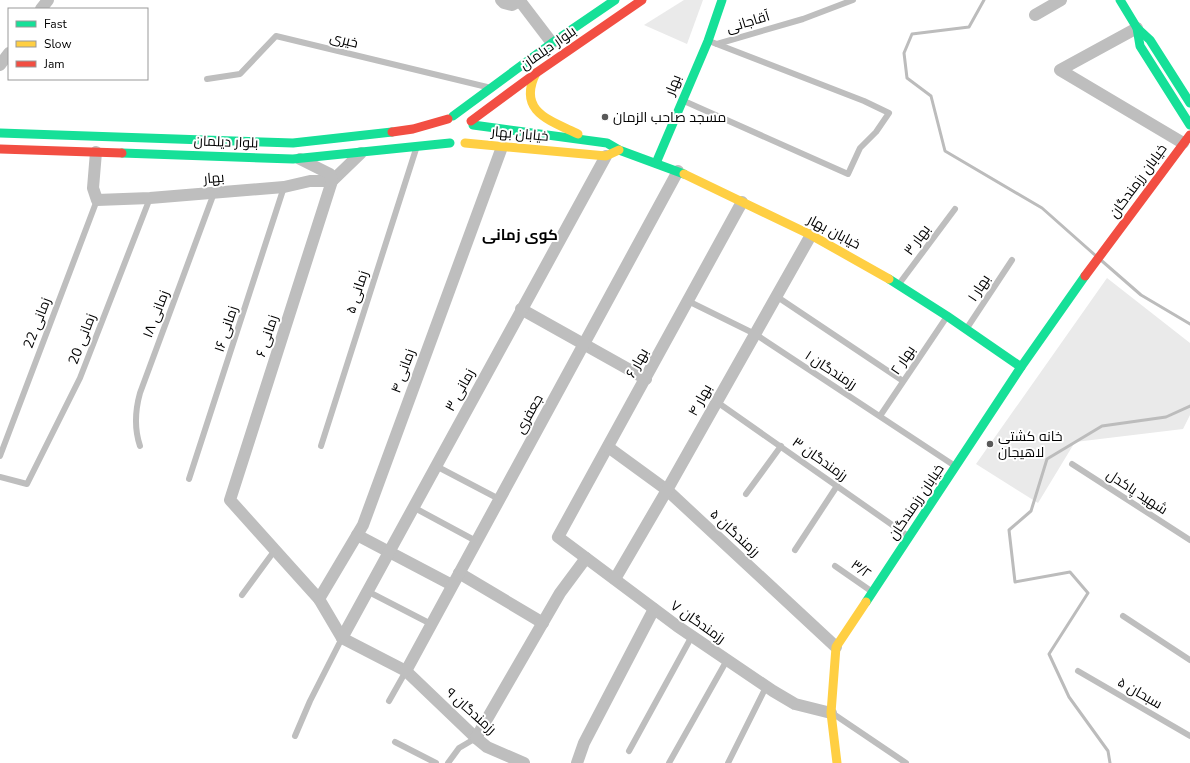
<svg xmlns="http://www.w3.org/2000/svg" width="1190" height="763" font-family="'Nunito Sans',Cairo,sans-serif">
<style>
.green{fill:#eaeaea}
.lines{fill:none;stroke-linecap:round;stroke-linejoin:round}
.stream{stroke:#bcbcbc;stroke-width:3}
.lane{stroke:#bebebe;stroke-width:6}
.street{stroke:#bebebe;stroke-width:12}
.fast{stroke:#16e098;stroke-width:9}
.slow{stroke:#ffcf43;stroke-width:9}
.jam{stroke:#f24e42;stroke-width:9}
.poi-dot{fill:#595959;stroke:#fff;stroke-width:1.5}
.labels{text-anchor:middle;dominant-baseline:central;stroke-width:4;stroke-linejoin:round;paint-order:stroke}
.street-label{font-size:14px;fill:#000;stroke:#fff}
.poi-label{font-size:14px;fill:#000;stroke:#fff;text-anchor:start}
.neighbourhood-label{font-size:15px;font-weight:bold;fill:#000;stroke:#fff}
</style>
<rect width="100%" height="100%" fill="#fff"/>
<g class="green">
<path d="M684,0h19l-16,44 -43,-19z"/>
<path d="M1107,278l83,65v72l-7,14 -108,13 -37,61 -62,-39z"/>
</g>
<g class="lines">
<g class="stream">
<path d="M984,0l-15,27 -57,7 -8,19 3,25 24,18 14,55 97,57 53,47"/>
<path d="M1102,261l39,34 49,29"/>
<path d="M1110,763l-2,-12 -39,-54 -20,-43 39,-61 -18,-21 -55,10 -6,-52 22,-19 16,-52 55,-33 64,-9 24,-11"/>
</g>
<g class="lane">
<path d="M717,44l86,-25 50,-19"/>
<path d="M207,79l33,-5 36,-38 211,51"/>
<path d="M684,101l164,73 12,-26 16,-16 13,-19 -25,-12 -155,-60"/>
<path d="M899,284l56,-75"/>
<path d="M776,296l127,85"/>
<path d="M688,301l67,33 200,132"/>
<path d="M967,328l45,-68"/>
<path d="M717,402l191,134"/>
<path d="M880,416l66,-98"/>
<path d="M140,446c-6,-18 -5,-35 0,-53l74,-200"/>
<path d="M321,446l95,-297"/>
<path d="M0,456l97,-256"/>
<path d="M1072,464l118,76"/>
<path d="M436,466l63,33"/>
<path d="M0,477l27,7 53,-106 70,-180"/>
<path d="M189,479l95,-292"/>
<path d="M746,494l35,-48"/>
<path d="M413,507l63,34"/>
<path d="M795,550l42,-64"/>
<path d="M835,566l36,25"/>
<path d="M367,591l64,33"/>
<path d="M242,595l33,-45"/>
<path d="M1123,616l67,44"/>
<path d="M1078,671l112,65"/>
<path d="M389,701l17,-30"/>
<path d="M835,715l71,48"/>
<path d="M295,736l15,-35 32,-63"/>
<path d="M395,742l41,21"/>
<path d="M629,751l63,-115"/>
<path d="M448,763l11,-15 17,-10"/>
<path d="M669,763l58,-103"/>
<path d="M728,763l38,-76"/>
</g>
<g class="street">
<path d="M501,0l3,3 8,2 9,-5"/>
<path d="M520,1l32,42"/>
<path d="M41,9l7,-9"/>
<path d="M1035,15l26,-15"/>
<path d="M1137,28l-77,42 123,73"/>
<path d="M0,65l9,-12"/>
<path d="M96,152l-3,36 4,12 53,-2 134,-11 26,-6h22"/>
<path d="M361,153l-29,28 -102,319 89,99 23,39 64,33 70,67 11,9 37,16"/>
<path d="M300,159l30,15 2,7"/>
<path d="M742,202l-184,335 119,89 96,65 22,13 36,9"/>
<path d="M521,309l125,70"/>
<path d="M608,447l59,43 169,157"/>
<path d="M357,535l95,50"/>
<path d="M459,573l84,50"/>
<path d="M615,579l52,-89 144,-255"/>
<path d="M319,599l44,-74 139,-378"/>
<path d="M342,638l264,-482"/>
<path d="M406,671l272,-500"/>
<path d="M476,738l84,-145 26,-35"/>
<path d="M577,763l7,-20 70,-134"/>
</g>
<g class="fast">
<path d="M1120,0l17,28 13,12 40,63"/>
<path d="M1137,28l3,18 50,79"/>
<path d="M453,116l99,-73 63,-43"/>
<path d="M473,125l134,18 12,7 65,24"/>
<path d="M0,133l293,10 99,-11"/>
<path d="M122,153l171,6 157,-16"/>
<path d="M656,163l52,-122 14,-41"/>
<path d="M889,279l58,37 74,51"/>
<path d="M866,602l155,-235 64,-91"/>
</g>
<g class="slow">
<path d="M536,73c-19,38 13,47 42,61"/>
<path d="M465,143l141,13 13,-6"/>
<path d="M684,174l127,61 78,44"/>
<path d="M837,763l-6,-50 5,-66 30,-45"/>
</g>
<g class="jam">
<path d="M471,121l65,-48 106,-73"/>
<path d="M392,132l21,-3 35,-10"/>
<path d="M0,149l122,4"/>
<path d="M1085,276l105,-141"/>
</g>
</g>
<g class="poi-dot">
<circle cx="605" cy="117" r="4"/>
<circle cx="990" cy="444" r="4"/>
</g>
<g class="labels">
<g class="street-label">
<text transform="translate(748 22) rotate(-17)">آقاجانی</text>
<text transform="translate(344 40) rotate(14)">خیری</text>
<text transform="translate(548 48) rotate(-35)">بلوار دیلمان</text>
<text transform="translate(673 85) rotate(-68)">بهار</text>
<text transform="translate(520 134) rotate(5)">خیابان بهار</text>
<text transform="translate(226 142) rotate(2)">بلوار دیلمان</text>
<text transform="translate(214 178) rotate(-5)">بهار</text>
<text transform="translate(1138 181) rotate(-54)">خیابان رزمندگان</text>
<text transform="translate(834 232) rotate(28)">خیابان بهار</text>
<text transform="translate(917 240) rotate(-54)">بهار ۳</text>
<text transform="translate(979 288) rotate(-57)">بهار ۱</text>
<text transform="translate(357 292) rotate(-72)">زمانی ۵</text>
<text transform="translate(156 314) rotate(-69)">زمانی ۱۸</text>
<text transform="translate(37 323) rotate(-69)">زمانی 22</text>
<text transform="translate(226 329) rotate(-72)">زمانی ۱۶</text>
<text transform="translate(267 336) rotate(-72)">زمانی ۶</text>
<text transform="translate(82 339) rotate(-69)">زمانی 20</text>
<text transform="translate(903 360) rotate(-56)">بهار ۲</text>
<text transform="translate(637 363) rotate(-61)">بهار ۶</text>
<text transform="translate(831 370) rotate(33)">رزمندگان ۱</text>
<text transform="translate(403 371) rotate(-70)">زمانی ۴</text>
<text transform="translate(460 390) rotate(-61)">زمانی ۳</text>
<text transform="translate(700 400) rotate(-61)">بهار ۴</text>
<text transform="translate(529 414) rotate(-61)">جعفری</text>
<text transform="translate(820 459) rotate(35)">رزمندگان ۳</text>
<text transform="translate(1137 492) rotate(33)">شهید پاکدل</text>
<text transform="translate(916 502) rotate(-56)">خیابان رزمندگان</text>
<text transform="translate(735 533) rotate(43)">رزمندگان ۵</text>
<text transform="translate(861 569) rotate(36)">۳/۲</text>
<text transform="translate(698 622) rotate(35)">رزمندگان ۷</text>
<text transform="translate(1140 693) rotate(30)">سبحان ۵</text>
<text transform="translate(471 711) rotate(42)">رزمندگان ۹</text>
</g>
<g class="poi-label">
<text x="613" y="117">مسجد صاحب الزمان</text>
<text x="998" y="436">خانه کشتی<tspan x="998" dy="16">لاهیجان</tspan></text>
</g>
<g class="neighbourhood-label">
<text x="520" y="235">کوی زمانی</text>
</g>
</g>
<rect x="8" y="8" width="140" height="72" fill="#ffffff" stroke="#999999"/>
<rect x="16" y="21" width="20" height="6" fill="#16e098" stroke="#999999"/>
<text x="44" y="28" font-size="12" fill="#000000">Fast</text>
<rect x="16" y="41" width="20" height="6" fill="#ffcf43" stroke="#999999"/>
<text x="44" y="48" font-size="12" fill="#000000">Slow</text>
<rect x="16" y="61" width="20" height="6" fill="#f24e42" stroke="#999999"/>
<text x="44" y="68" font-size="12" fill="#000000">Jam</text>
</svg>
